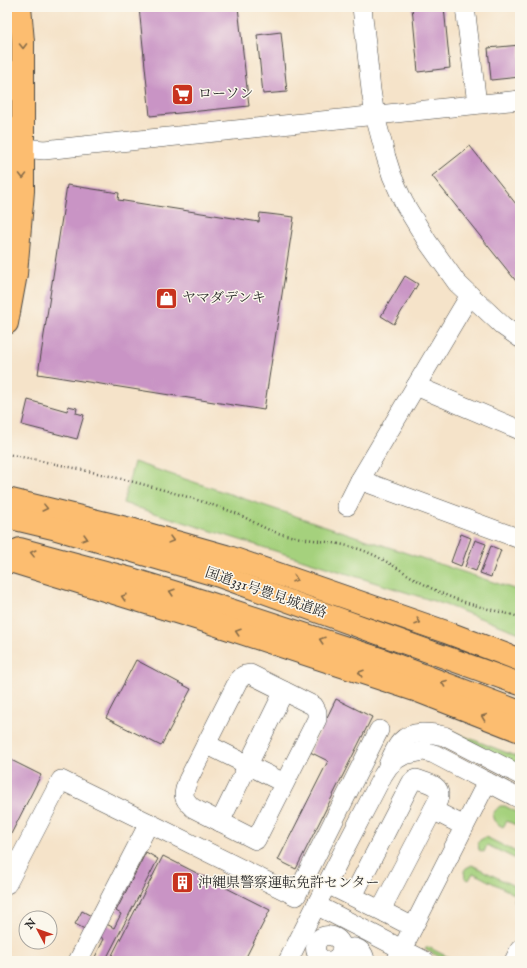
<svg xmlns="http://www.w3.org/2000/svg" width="527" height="968" font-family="'IM FELL English','Noto Serif JP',serif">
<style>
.green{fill:#a5d17d;stroke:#687e54}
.building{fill:#c994c5}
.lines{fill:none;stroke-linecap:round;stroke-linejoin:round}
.minor-casing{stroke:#494743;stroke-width:20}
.major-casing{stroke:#494743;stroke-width:24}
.highway-casing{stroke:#494743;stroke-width:24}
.path{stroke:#494743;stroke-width:2.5;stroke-dasharray:1 3;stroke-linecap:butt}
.minor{stroke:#fff;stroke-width:19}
.major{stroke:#fcbd6f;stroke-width:22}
.highway{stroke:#fcbd6f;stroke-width:22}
.oneway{stroke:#896d4a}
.labels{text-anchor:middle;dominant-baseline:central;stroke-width:3;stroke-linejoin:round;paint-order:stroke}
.poi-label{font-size:14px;fill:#2b2b2b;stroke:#fbf7ec;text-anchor:start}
.street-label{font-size:14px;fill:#2b2b2b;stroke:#fbf7ec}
</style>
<rect width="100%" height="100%" fill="#fbf7ec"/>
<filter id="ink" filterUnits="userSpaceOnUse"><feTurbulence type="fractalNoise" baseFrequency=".025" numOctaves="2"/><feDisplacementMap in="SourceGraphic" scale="8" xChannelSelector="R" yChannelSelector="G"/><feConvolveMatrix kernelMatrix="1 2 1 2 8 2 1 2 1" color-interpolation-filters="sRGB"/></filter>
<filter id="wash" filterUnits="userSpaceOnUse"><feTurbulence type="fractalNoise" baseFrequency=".012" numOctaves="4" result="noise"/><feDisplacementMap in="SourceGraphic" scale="16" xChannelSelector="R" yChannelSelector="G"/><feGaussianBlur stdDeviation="0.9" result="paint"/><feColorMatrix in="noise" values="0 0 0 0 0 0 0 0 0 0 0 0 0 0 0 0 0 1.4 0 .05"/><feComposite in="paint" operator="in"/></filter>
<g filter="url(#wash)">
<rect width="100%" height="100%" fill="#f5e3c9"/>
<g class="green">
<path d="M134,462l386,129v42l-80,-30 -317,-100z"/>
<path d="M451,731l69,27v11z"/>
<path d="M500,806h5l15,8v13l-13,-6 -4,6c-12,-6 -14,-12 -3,-21z"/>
<path d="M486,837l34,17v7l-33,-16 -3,7 -5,-2 -1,-7 2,-3z"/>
<path d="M472,865l48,24v16l-6,-4 2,-6 -43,-22 -4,7 -4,-2 -1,-7 2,-3z"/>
<path d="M426,947h2l28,14h-8l-22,-11 -1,-1z"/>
</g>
<g id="blocks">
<g class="building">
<path d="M139,7h99l11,99 -99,10z"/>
<path d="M412,7h32l6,61 -32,4z"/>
<path d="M281,32l6,60 -24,2 -6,-59z"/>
<path d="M520,45v32l-29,3 -3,-32z"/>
<path d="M470,146l50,63v77l-88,-110z"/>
<path d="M67,185l52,8 -1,7 141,22 1,-9 34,4 -30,193 -226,-36z"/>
<path d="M405,276l13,8 -24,40 -13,-8z"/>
<path d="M28,400l39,11 1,-5 9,2 -1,5 8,2 -7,24 -55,-14z"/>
<path d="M461,534l10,4 -10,28 -10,-4z"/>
<path d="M475,540l11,4 -10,27 -11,-4z"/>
<path d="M491,546l10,4 -10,27 -11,-4z"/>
<path d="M136,660l55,29 -30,57 -55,-28z"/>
<path d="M336,699l36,18 -76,152 -18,-9 50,-99 -18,-9z"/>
<path d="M7,758l34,17 -34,67z"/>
<path d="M146,852l12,7 -53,102h-12l11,-22 -29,-15 7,-13 32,17 7,-14 -5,-3z"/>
<path d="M163,856l107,54 -26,51h-135z"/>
</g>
</g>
</g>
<g filter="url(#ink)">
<use href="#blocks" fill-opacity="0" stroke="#494743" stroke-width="1"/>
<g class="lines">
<defs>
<g id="minor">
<path d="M362,7l9,83 4,26 11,41 6,19 12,27 23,38 30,42 46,43 17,12"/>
<path d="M465,7l12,97"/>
<path d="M24,148l20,2 476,-50"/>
<path d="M416,386l104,44"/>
<path d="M360,480l160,59"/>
<path d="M347,506l13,-26 110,-185"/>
<path d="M250,674l64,32 3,6v7l-61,121 -63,-32c-12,-11 -10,-14 -5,-28l50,-99 6,-6z"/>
<path d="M206,744l78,39"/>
<path d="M388,765c8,-18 12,-31 34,-32 8,0 15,1 22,3l76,39"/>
<path d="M433,810l31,16"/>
<path d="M220,822l64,-131"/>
<path d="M149,823l147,73 83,-166"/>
<path d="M7,884l54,-104 88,43 -71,138"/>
<path d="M327,884l59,29"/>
<path d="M353,896l58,-113 5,-4c12,4 27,6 22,21l-53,102 -1,6 2,5 27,14"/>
<path d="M316,905l109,56"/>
<path d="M288,961l57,-113 38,-73 6,-9 8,-7 7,-4 20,-4 10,3 86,45"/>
<path d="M327,961c-8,-2 -13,-8 -11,-16 4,-18 33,-8 24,9 -2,4 -5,6 -9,7"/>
<path d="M339,961c1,-17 25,-18 26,0"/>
<path d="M396,961l91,-179"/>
<path d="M514,961l6,-12"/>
</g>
<path id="major" d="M7,323l9,-49 7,-83v-149l-3,-35"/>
<g id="highway">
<path d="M7,499l127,31 92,26 220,76 74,28"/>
<path d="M7,517l46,11 166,48 301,108"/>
<path d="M20,549l108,29 81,25 174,57 137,52"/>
<path d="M7,560l195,60 216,71 102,40"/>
</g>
</defs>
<use href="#minor" class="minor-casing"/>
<use href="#major" class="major-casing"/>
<use href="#highway" class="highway-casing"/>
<path class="path" d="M7,454c75,15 150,31 223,57 18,6 33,19 52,23 26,7 54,7 80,16 27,10 51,30 77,42 25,12 54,18 81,25"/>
<use href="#minor" class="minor"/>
<use href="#major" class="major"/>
<use href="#highway" class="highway"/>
</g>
<defs><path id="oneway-chevron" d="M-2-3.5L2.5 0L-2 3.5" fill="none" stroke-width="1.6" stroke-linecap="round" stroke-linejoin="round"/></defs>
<g class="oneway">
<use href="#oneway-chevron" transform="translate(23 46) rotate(89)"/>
<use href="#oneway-chevron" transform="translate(23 176) rotate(91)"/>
<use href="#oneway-chevron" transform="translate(45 508) rotate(14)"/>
<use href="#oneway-chevron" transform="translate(85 538) rotate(16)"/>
<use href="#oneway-chevron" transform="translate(171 540) rotate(15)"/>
<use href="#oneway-chevron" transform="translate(33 553) rotate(-166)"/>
<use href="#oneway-chevron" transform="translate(295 579) rotate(19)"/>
<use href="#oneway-chevron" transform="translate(172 592) rotate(-163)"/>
<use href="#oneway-chevron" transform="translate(124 597) rotate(-163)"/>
<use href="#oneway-chevron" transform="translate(418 622) rotate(19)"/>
<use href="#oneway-chevron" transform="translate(238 632) rotate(-162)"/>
<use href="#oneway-chevron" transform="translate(322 640) rotate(-162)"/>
<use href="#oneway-chevron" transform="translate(361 673) rotate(-162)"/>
<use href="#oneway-chevron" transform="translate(444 683) rotate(-159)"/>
<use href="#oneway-chevron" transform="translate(484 717) rotate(-159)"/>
</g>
</g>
<defs>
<symbol id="supermarket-square" viewBox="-11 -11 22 22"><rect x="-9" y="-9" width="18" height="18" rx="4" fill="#c8321e" stroke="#fbf7ec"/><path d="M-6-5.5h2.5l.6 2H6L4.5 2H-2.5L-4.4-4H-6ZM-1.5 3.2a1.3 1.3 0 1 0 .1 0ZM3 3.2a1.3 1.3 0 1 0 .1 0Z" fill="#fff"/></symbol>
<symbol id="shop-square" viewBox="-11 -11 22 22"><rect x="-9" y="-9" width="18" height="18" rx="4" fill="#c8321e" stroke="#fbf7ec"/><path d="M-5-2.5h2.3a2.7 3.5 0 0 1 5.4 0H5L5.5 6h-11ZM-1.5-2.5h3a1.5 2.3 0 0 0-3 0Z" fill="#fff"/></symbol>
<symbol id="building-square" viewBox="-11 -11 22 22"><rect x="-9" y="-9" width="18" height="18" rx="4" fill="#c8321e" stroke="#fbf7ec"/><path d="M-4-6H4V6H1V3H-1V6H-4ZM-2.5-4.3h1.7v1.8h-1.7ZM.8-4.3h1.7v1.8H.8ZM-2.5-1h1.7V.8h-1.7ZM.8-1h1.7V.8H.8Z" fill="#fff"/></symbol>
</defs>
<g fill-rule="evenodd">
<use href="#supermarket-square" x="170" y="82" width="25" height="25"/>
<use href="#shop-square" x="154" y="286" width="25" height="25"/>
<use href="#building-square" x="170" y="870" width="25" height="25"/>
</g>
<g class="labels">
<g class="poi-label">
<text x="198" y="94">ローソン</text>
<text x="182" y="298">ヤマダデンキ</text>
<text x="198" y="883">沖縄県警察運転免許センター</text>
</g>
<g class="street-label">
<text transform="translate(266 593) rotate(19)">国道331号豊見城道路</text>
</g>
</g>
<rect width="527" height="968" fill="none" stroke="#fbf7ec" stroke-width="24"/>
<g transform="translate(38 930) rotate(311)"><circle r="19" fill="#fbf7ec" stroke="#a8a59f"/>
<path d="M0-3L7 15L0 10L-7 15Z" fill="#c8321e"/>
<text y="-6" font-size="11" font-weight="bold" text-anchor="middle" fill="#2b2b2b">N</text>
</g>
</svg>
